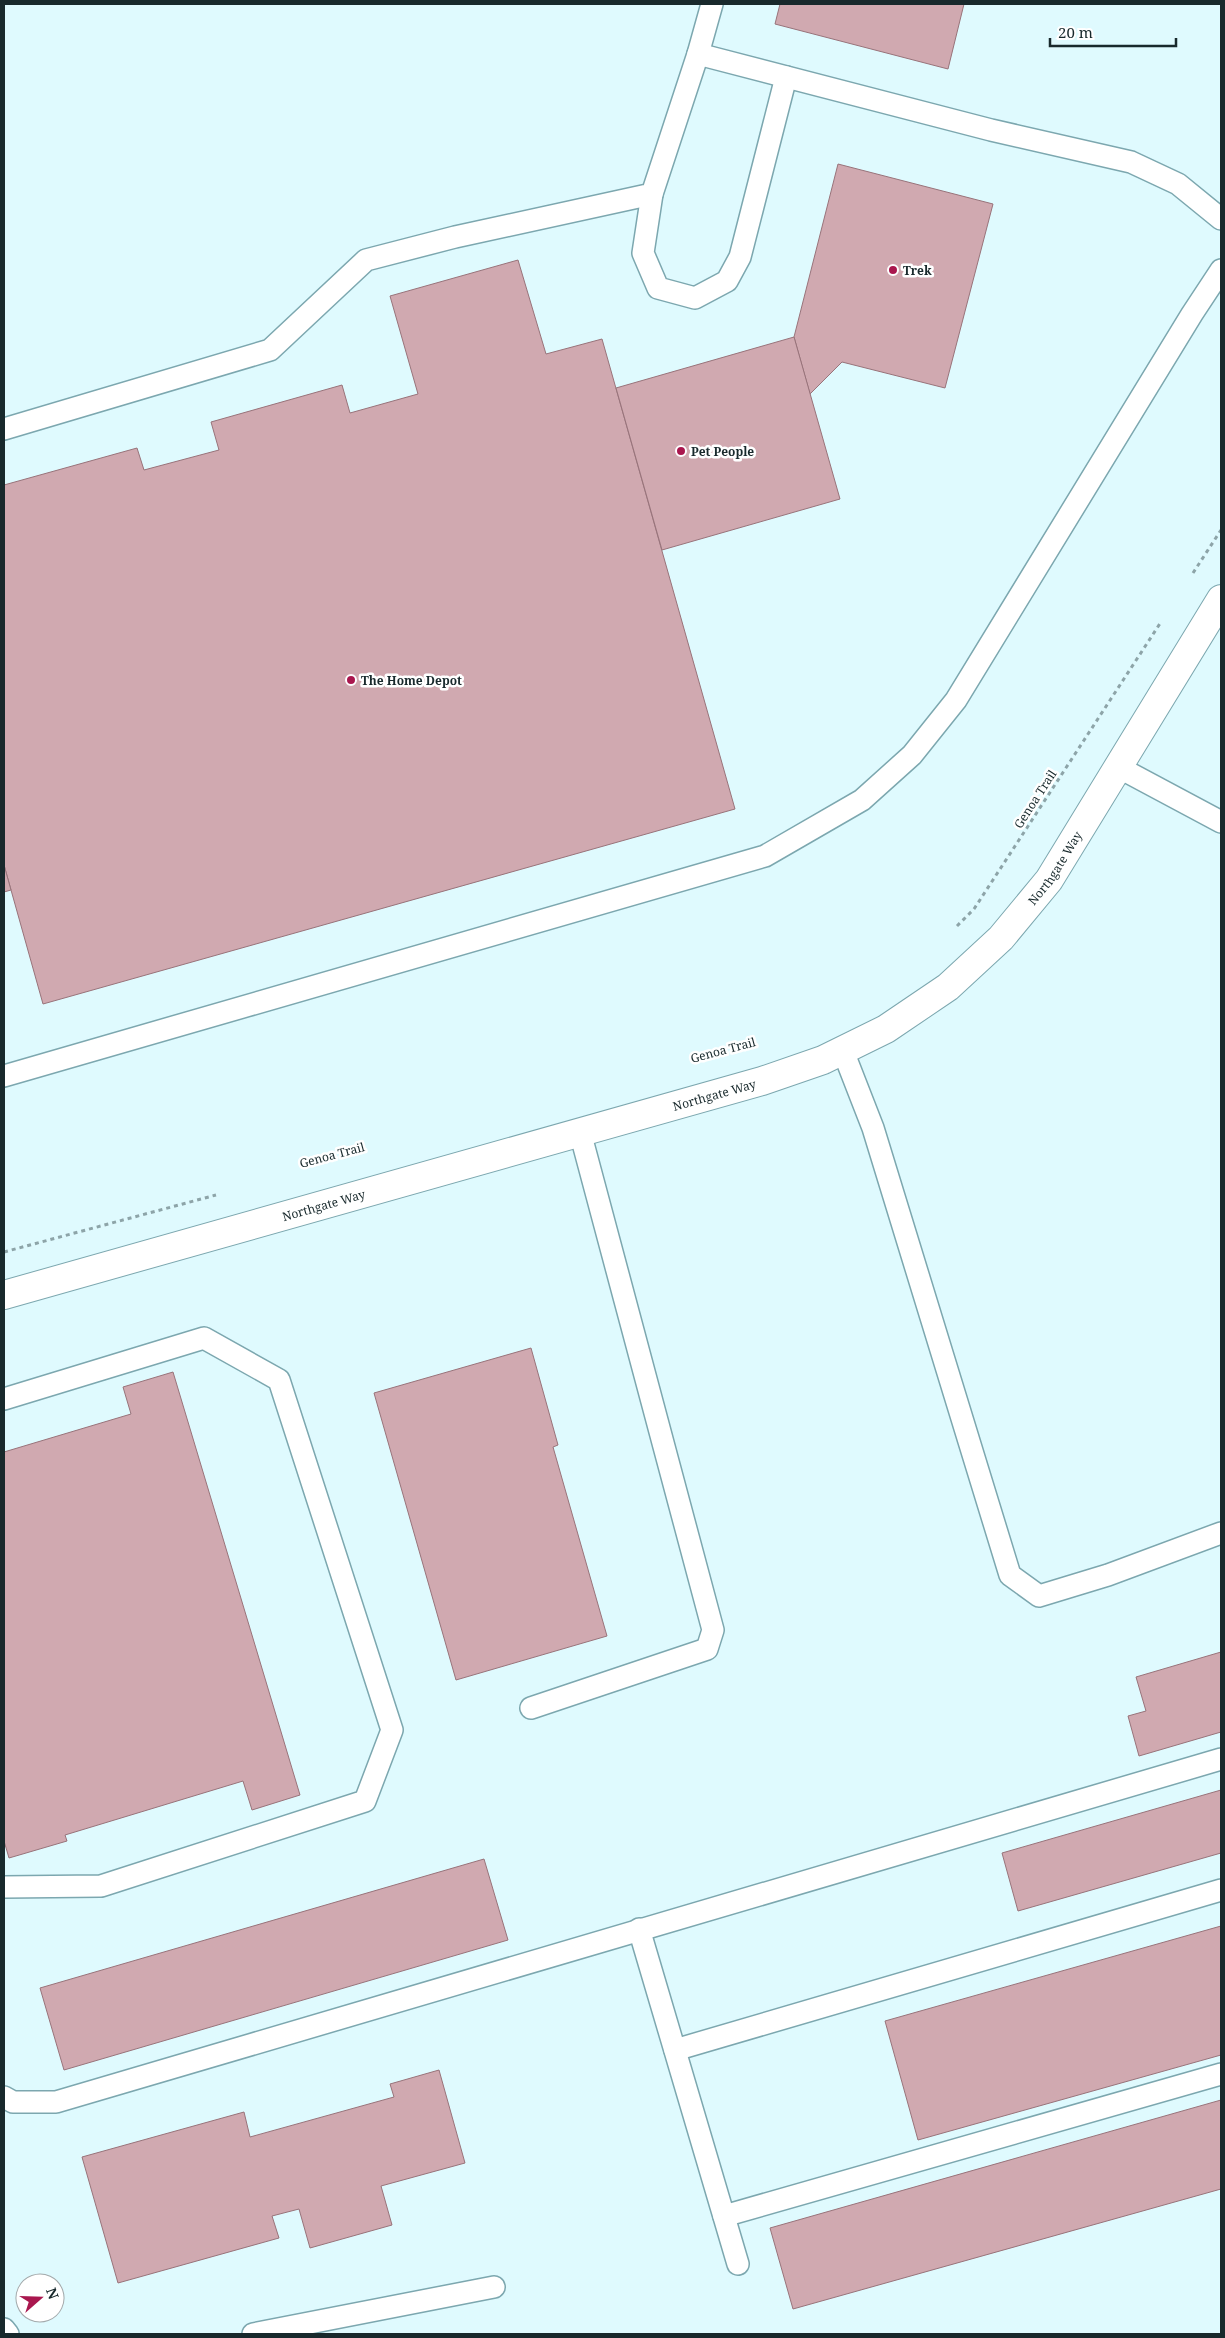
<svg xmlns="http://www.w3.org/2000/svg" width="1225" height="2338" font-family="'Noto Serif',serif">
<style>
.building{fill:#d0a9b0;stroke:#98737a}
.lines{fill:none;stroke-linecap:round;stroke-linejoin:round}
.lane-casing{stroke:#7ca7af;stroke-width:24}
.street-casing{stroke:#7ca7af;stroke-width:30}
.path{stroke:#8da4a8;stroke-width:3;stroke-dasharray:4 4;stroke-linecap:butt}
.lane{stroke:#fff;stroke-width:21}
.street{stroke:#fff;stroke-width:28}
.poi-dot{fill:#a9174e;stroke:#fff;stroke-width:2}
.labels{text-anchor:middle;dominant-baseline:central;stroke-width:5;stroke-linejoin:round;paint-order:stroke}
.poi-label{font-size:12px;font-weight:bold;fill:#18292c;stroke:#fff;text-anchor:start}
.street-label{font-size:12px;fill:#18292c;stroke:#fff}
</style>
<rect width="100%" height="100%" fill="#dffafe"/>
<g class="building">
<path d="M780,4h184l-16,65 -173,-45z"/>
<path d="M838,164l155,40 -48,184 -103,-26 -32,32 -16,-57z"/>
<path d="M518,260l28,94 56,-15 133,470 -692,195 -39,-139v-380l133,-37 7,22 75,-20 -8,-28 131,-37 8,28 68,-19 -28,-98z"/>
<path d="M794,337l46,162 -178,51 -46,-162z"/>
<path d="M4,865l7,25 -7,2z"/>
<path d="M531,1348l27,97 -5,2 54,189 -151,44 -82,-287z"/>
<path d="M173,1372l127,423 -48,15 -9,-29 -178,54 2,6 -58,17 -5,-17v-389l127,-38 -8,-27z"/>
<path d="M1221,1652v80l-82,24 -11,-40 18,-5 -10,-34z"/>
<path d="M1221,1790v63l-203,58 -16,-58z"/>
<path d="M484,1859l24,81 -444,130 -24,-82z"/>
<path d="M1221,1926v129l-303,85 -33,-119z"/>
<path d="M439,2070l26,93 -84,23 11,39 -82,23 -11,-39 -27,7 7,22 -161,45 -36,-126 162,-45 6,25 144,-40 -4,-13z"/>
<path d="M1221,2100v89l-428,120 -23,-81z"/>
</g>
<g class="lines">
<defs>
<g id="lane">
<path d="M698,54l293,76 140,32 47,22 43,35"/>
<path d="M652,194l-9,59 15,35 37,10 32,-17 13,-24 46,-180"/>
<path d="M4,429l266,-79 96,-90 89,-23 197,-43 46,-140 14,-50"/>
<path d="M1118,767l103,55"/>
<path d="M843,1051l30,77 137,447 29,21 69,-21 113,-42"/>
<path d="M4,1076l761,-220 97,-56 50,-45 44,-55 236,-386 29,-44"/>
<path d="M4,1399l200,-61 75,42 113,350 -27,71 -264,85 -97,1"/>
<path d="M531,1708l176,-59 6,-19 -133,-498"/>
<path d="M639,1929l99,335"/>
<path d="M675,2050l546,-160"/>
<path d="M4,2097l9,5h43l1165,-343"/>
<path d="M724,2216l497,-142"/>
<path d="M4,2329l4,5"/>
<path d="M253,2334l241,-47"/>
</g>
<g id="street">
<path id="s1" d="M4,1295l758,-214 61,-21 63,-31 62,-42 53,-49 48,-58 172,-281"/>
</g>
</defs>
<use href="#lane" class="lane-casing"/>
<use href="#street" class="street-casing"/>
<g class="path">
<path d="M1193,573l28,-43"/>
<path d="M957,926l17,-17 187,-287"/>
<path d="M4,1252l212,-57"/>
</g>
<use href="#lane" class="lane"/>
<use href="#street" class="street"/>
</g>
<g class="poi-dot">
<circle cx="893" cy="270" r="5"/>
<circle cx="681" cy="451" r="5"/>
<circle cx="351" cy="680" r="5"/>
</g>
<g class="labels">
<g class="poi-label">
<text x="903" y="270">Trek</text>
<text x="691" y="451">Pet People</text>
<text x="361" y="680">The Home Depot</text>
</g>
<g class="street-label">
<text transform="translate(1035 799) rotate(-57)">Genoa Trail</text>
<text stroke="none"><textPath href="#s1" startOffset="1158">Northgate Way</textPath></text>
<text transform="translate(723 1050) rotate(-15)">Genoa Trail</text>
<text stroke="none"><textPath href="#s1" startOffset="738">Northgate Way</textPath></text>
<text transform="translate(332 1155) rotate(-15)">Genoa Trail</text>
<text stroke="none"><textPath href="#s1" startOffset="332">Northgate Way</textPath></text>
</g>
</g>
<rect width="1225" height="2338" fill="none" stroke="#18292c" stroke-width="10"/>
<g transform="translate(40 2298) rotate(70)"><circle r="24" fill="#ffffff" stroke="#a3a9ab"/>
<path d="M0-4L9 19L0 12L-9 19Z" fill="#a9174e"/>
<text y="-8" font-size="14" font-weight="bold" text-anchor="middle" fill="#18292c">N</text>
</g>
<path d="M1050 38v8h126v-8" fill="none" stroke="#18292c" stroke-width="2.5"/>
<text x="1058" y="38" font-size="15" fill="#18292c" stroke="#ffffff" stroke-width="4" paint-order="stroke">20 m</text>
</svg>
